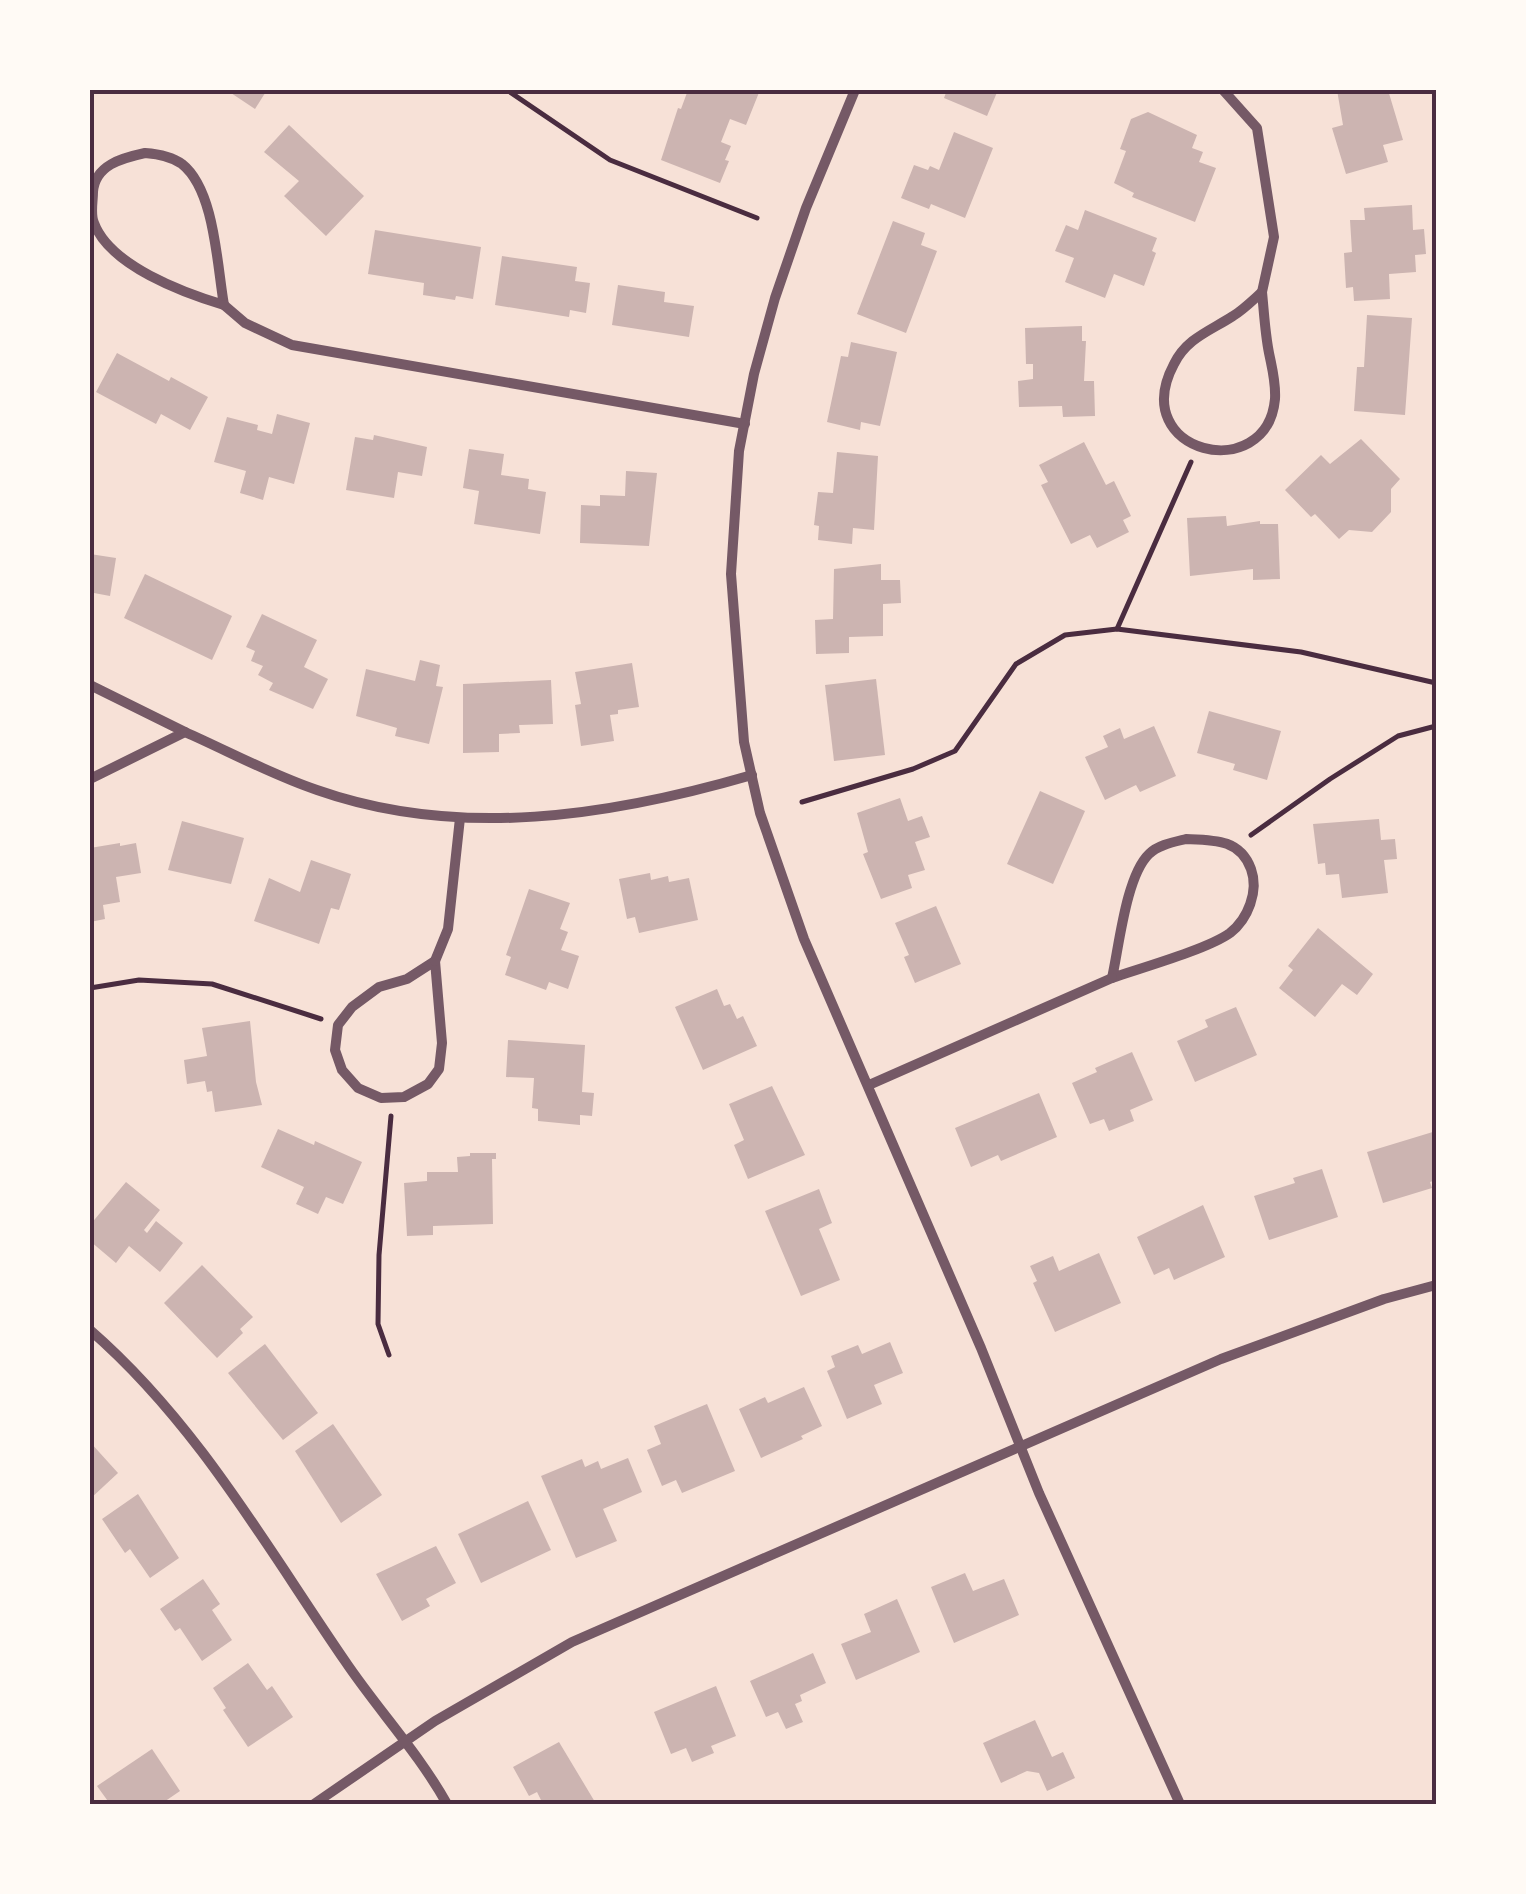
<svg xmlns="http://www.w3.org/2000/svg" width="1526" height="1894" font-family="'Work Sans',sans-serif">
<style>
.building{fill:#ccb4b1}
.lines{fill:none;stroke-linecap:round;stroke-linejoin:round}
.path{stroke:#4a2c40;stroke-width:5}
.minor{stroke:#755966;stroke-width:10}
.neatline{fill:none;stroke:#4a2c40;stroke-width:4}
</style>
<rect width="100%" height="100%" fill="#f7e1d7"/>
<g class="building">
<path d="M233,90h34l-12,19 -24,-16z"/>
<path d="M688,90h72l-14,35 -16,-6 -9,23 10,4 -6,14 4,1 -9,22 -59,-23 17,-52 3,1z"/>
<path d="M947,90h51l-11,26 -43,-18z"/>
<path d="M1337,90h51l15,50 -20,5 5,17 -42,12 -14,-46 11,-3z"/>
<path d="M1148,112l49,23 -5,13 11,4 -4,10 17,6 -21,54 -63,-25 2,-4 -20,-10 12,-32 -6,-2 11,-30z"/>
<path d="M289,125l75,71 -38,40 -42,-40 15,-15 -35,-29z"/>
<path d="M954,132l39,16 -28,70 -34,-14 -2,5 -28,-11 13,-33 14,5 2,-4 9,4z"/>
<path d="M1412,205l1,25 11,-1 2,25 -11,1 1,17 -27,2 1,25 -36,2 -1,-14 -7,1 -2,-35 8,-1 -2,-32h15l-1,-12z"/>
<path d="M1085,210l72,28 -5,13 4,2 -12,33 -30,-12 -9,24 -40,-16 9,-24 -19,-7 11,-26 12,5z"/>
<path d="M893,221l32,12 -4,12 16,6 -31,82 -49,-19z"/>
<path d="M375,230l106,17 -8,52 -17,-3 -1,4 -32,-5 1,-12 -56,-9z"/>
<path d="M502,256l75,11 -2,14 15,2 -4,30 -16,-3 -1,7 -74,-12z"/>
<path d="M618,285l47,7 -1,10 30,4 -5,31 -77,-12z"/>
<path d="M1367,315l45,3 -7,97 -51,-4 3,-44h7z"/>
<path d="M1082,326v15h4l-2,40h10l1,35 -32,1 -1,-11 -43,1 -1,-26 15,-2v-15h-7l-1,-36z"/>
<path d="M851,342l46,10 -17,74 -19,-4 -1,8 -33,-8 14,-66 7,1z"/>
<path d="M117,353l52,28 2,-4 37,20 -18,33 -29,-16 -5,10 -60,-32z"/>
<path d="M277,414l33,9 -16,61 -25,-7 -6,23 -23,-7 6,-22 -32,-9 13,-45 31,8 -1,5 15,4z"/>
<path d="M374,435l53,12 -5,29 -24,-4 -4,26 -48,-8 9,-53 18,3z"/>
<path d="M1361,439l39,40 -9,10v23l-19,20 -23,-2 -10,9 -24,-25 -4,3 -26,-27 36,-35 9,9z"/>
<path d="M1084,442l22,43 8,-4 17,35 -8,4 6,12 -32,16 -7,-13 -19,9 -30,-59 7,-3 -9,-17z"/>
<path d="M469,449l35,5 -3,21 28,4 -1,10 18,3 -6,42 -66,-10 5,-33 -16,-3z"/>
<path d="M837,452l41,4 -4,74 -21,-2 -1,16 -34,-4 1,-14 -5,-1 4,-33 15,1z"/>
<path d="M626,471l31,2 -8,73 -69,-3 1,-38 19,1v-11l25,1z"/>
<path d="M1226,516l1,10 33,-5v3h18l2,55 -27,1v-11l-63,7 -3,-58z"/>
<path d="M90,554l26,4 -6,38 -16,-3 -2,12z"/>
<path d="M881,564v16h19l1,23 -18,1v32l-34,1v16l-33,1 -1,-34 18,-1 1,-50z"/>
<path d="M145,574l87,42 -20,44 -88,-42z"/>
<path d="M262,614l55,26 -13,27 24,12 -15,30 -44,-19 4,-7 -15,-8 5,-9 -12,-5 4,-10 -9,-4z"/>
<path d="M420,660l20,5 -4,21 7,1 -14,57 -34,-8 2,-8 -41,-12 10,-47 49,12z"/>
<path d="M632,663l7,44 -21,3v4l-8,1 4,26 -33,5 -6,-41 6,-1 -6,-32z"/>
<path d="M876,679l9,76 -51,6 -9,-76z"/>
<path d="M551,680l2,44 -34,1 1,8 -21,1v18l-36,1v-69z"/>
<path d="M1209,711l72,20 -14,49 -34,-10 2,-6 -38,-11z"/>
<path d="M1154,726l22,50 -36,16 -4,-7 -31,15 -20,-43 23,-10 -5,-11 17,-8 4,11z"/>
<path d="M1040,791l45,20 -32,73 -46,-20z"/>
<path d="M900,798l8,23 14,-5 8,21 -15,5 10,28 -17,5 4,13 -31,11 -18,-45 5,-2 -11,-39z"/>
<path d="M1379,819l2,21 14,-1 2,20 -13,1 4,33 -46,5 -3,-24 -13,1 -1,-12 -7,1 -5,-40z"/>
<path d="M182,821l62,17 -13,46 -63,-14z"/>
<path d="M120,843v3l16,-3 5,30 -25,4 4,25 -17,3 2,14 -15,3v-74z"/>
<path d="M311,860l40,14 -12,36 -8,-2 -12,36 -65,-23 15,-43 31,14z"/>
<path d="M650,873l1,7 17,-4 1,6 20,-4 9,42 -59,13 -4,-16 -8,2 -8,-40z"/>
<path d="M529,889l41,14 -10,26 8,3 -7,18 18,6 -11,33 -19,-7 -3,8 -41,-15 6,-18 -5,-2z"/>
<path d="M936,906l25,58 -46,19 -11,-26 5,-2 -14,-32z"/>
<path d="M1318,928l55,46 -16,21 -15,-11 -27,33 -36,-29 14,-18 -5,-4z"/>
<path d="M717,989l7,17 6,-2 7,15 6,-3 14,30 -54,24 -28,-63z"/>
<path d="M1236,1007l21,48 -62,27 -18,-41 31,-14 -3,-7z"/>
<path d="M250,1021l6,61 6,23 -47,7 -3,-21 -5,1 -2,-11 -18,3 -3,-24 23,-4 -5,-28z"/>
<path d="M508,1040l77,5 -3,47 12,1 -2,23 -12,-1v10l-42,-4v-12l-6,-1 2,-30 -28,-1z"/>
<path d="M1132,1052l21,48 -23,10 4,11 -25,10 -5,-12 -14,5 -18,-41 25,-11 -2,-4z"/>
<path d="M772,1086l33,69 -57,24 -14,-34 10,-5 -15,-36z"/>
<path d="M1039,1093l18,44 -56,24 -3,-6 -27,12 -16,-39z"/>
<path d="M278,1129l36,16 1,-4 47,21 -19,42 -17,-7 -8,17 -22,-10 8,-17 -43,-20z"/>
<path d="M1436,1131v49l-6,2 2,6 -49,15 -16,-51z"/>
<path d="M470,1153h26v6h-4l1,65 -60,2v9l-26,1 -3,-53 23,-2v-9h31l-1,-15 13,-1z"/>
<path d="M1322,1169l16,48 -69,23 -15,-44 41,-13 -2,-5z"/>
<path d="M126,1182l34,28 -16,20 3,3 9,-12 27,22 -23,29 -31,-26 -13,17 -26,-22v-16z"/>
<path d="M819,1189l13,34 -13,6 21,51 -39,16 -36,-85z"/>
<path d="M1203,1205l22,52 -51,23 -5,-12 -15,7 -17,-38z"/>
<path d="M1099,1253l22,50 -66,29 -22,-49 4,-2 -7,-15 23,-10 6,15z"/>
<path d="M202,1265l51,52 -13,12 3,4 -26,25 -53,-55z"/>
<path d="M890,1342l13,31 -29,12 8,19 -35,15 -20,-48 8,-4 -4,-11 27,-11 4,9z"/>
<path d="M265,1344l53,69 -35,27 -55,-67z"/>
<path d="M804,1387l18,39 -21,10 2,3 -42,19 -22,-49 26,-12 3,6z"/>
<path d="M707,1404l28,67 -53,22 -6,-13 -14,6 -15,-36 14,-6 -7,-18z"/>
<path d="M333,1424l49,71 -41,28 -46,-72z"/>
<path d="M90,1442l28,31 -28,26z"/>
<path d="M628,1458l14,34 -39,17 14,32 -41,17 -35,-82 41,-17 3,8 13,-6 3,8z"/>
<path d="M138,1494l41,64 -29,20 -20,-29 -5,4 -23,-34z"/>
<path d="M528,1501l23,49 -70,33 -23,-49z"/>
<path d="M436,1546l20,37 -30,16 4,7 -28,15 -26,-47z"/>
<path d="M965,1573l8,18 31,-12 15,36 -65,28 -23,-56z"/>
<path d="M203,1579l17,25 -8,6 20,30 -30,21 -22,-33 -5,3 -15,-22z"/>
<path d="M897,1599l23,53 -64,28 -15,-36 30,-12 -7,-18z"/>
<path d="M813,1653l13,30 -26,12 2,6 -7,3 8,18 -17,7 -8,-17 -12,5 -16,-36z"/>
<path d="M248,1663l19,27 5,-4 21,31 -45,30 -25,-37 3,-2 -13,-20z"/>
<path d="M716,1686l20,50 -25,10 3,7 -22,9 -6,-14 -15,6 -17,-42z"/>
<path d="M1035,1720l17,37 11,-5 12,26 -28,13 -8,-18 -12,-2 -26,12 -18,-40z"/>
<path d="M559,1742l36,60 -5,2h-47l-6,-12 -8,4 -16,-29z"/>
<path d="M152,1749l28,42 -19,13h-51l-13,-18z"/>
</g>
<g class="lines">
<g class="path">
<path d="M507,90l103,70 147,58"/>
<path d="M1191,462l-74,167 184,23 135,31"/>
<path d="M802,802l111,-33 42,-18 61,-87 49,-29 52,-6"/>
<path d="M1251,835l79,-56 68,-43 38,-10"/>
<path d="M90,988l49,-8 73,4 109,35"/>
<path d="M389,1355l-11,-31 1,-69 12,-139"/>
</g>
<g class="minor">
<path d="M855,90l-49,118 -31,90 -21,76 -15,77 -8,123 13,168 16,71 44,126 177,409 58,145 141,311"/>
<path d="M1223,90l34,38 17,109 -12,55"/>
<path d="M145,153c13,1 26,3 37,11 33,26 35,102 42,141 -40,-12 -114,-39 -130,-82 -4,-9 -1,-21 -1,-31 2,-27 29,-34 52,-39z"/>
<path d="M1262,292c2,20 3,41 7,61 3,15 7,29 6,46 -8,87 -149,55 -101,-35 13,-26 36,-33 59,-48 10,-6 20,-16 29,-24z"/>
<path d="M224,305l21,18 47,22 453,79"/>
<path d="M90,685l95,47 -95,47"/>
<path d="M185,732c43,19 87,43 132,58 142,50 294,26 435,-15"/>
<path d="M1186,839c28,1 54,0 65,30 8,22 -3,50 -21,64 -22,16 -89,35 -118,45 7,-31 14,-102 37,-124 9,-9 25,-12 37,-15z"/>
<path d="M435,961l7,82 -3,26 -11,15 -24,13 -23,1 -23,-10 -16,-18 -7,-20 3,-25 14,-18 27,-20 28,-8z"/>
<path d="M435,961l13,-32 12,-111"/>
<path d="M869,1085l243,-107"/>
<path d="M90,1330c107,93 176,216 255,331 33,49 73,91 102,143"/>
<path d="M314,1804l121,-83 137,-79 649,-283 163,-60 52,-14"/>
</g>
</g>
<rect width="1526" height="1894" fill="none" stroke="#fffaf5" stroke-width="185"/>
<rect x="92" y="92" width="1342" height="1710" class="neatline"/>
</svg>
